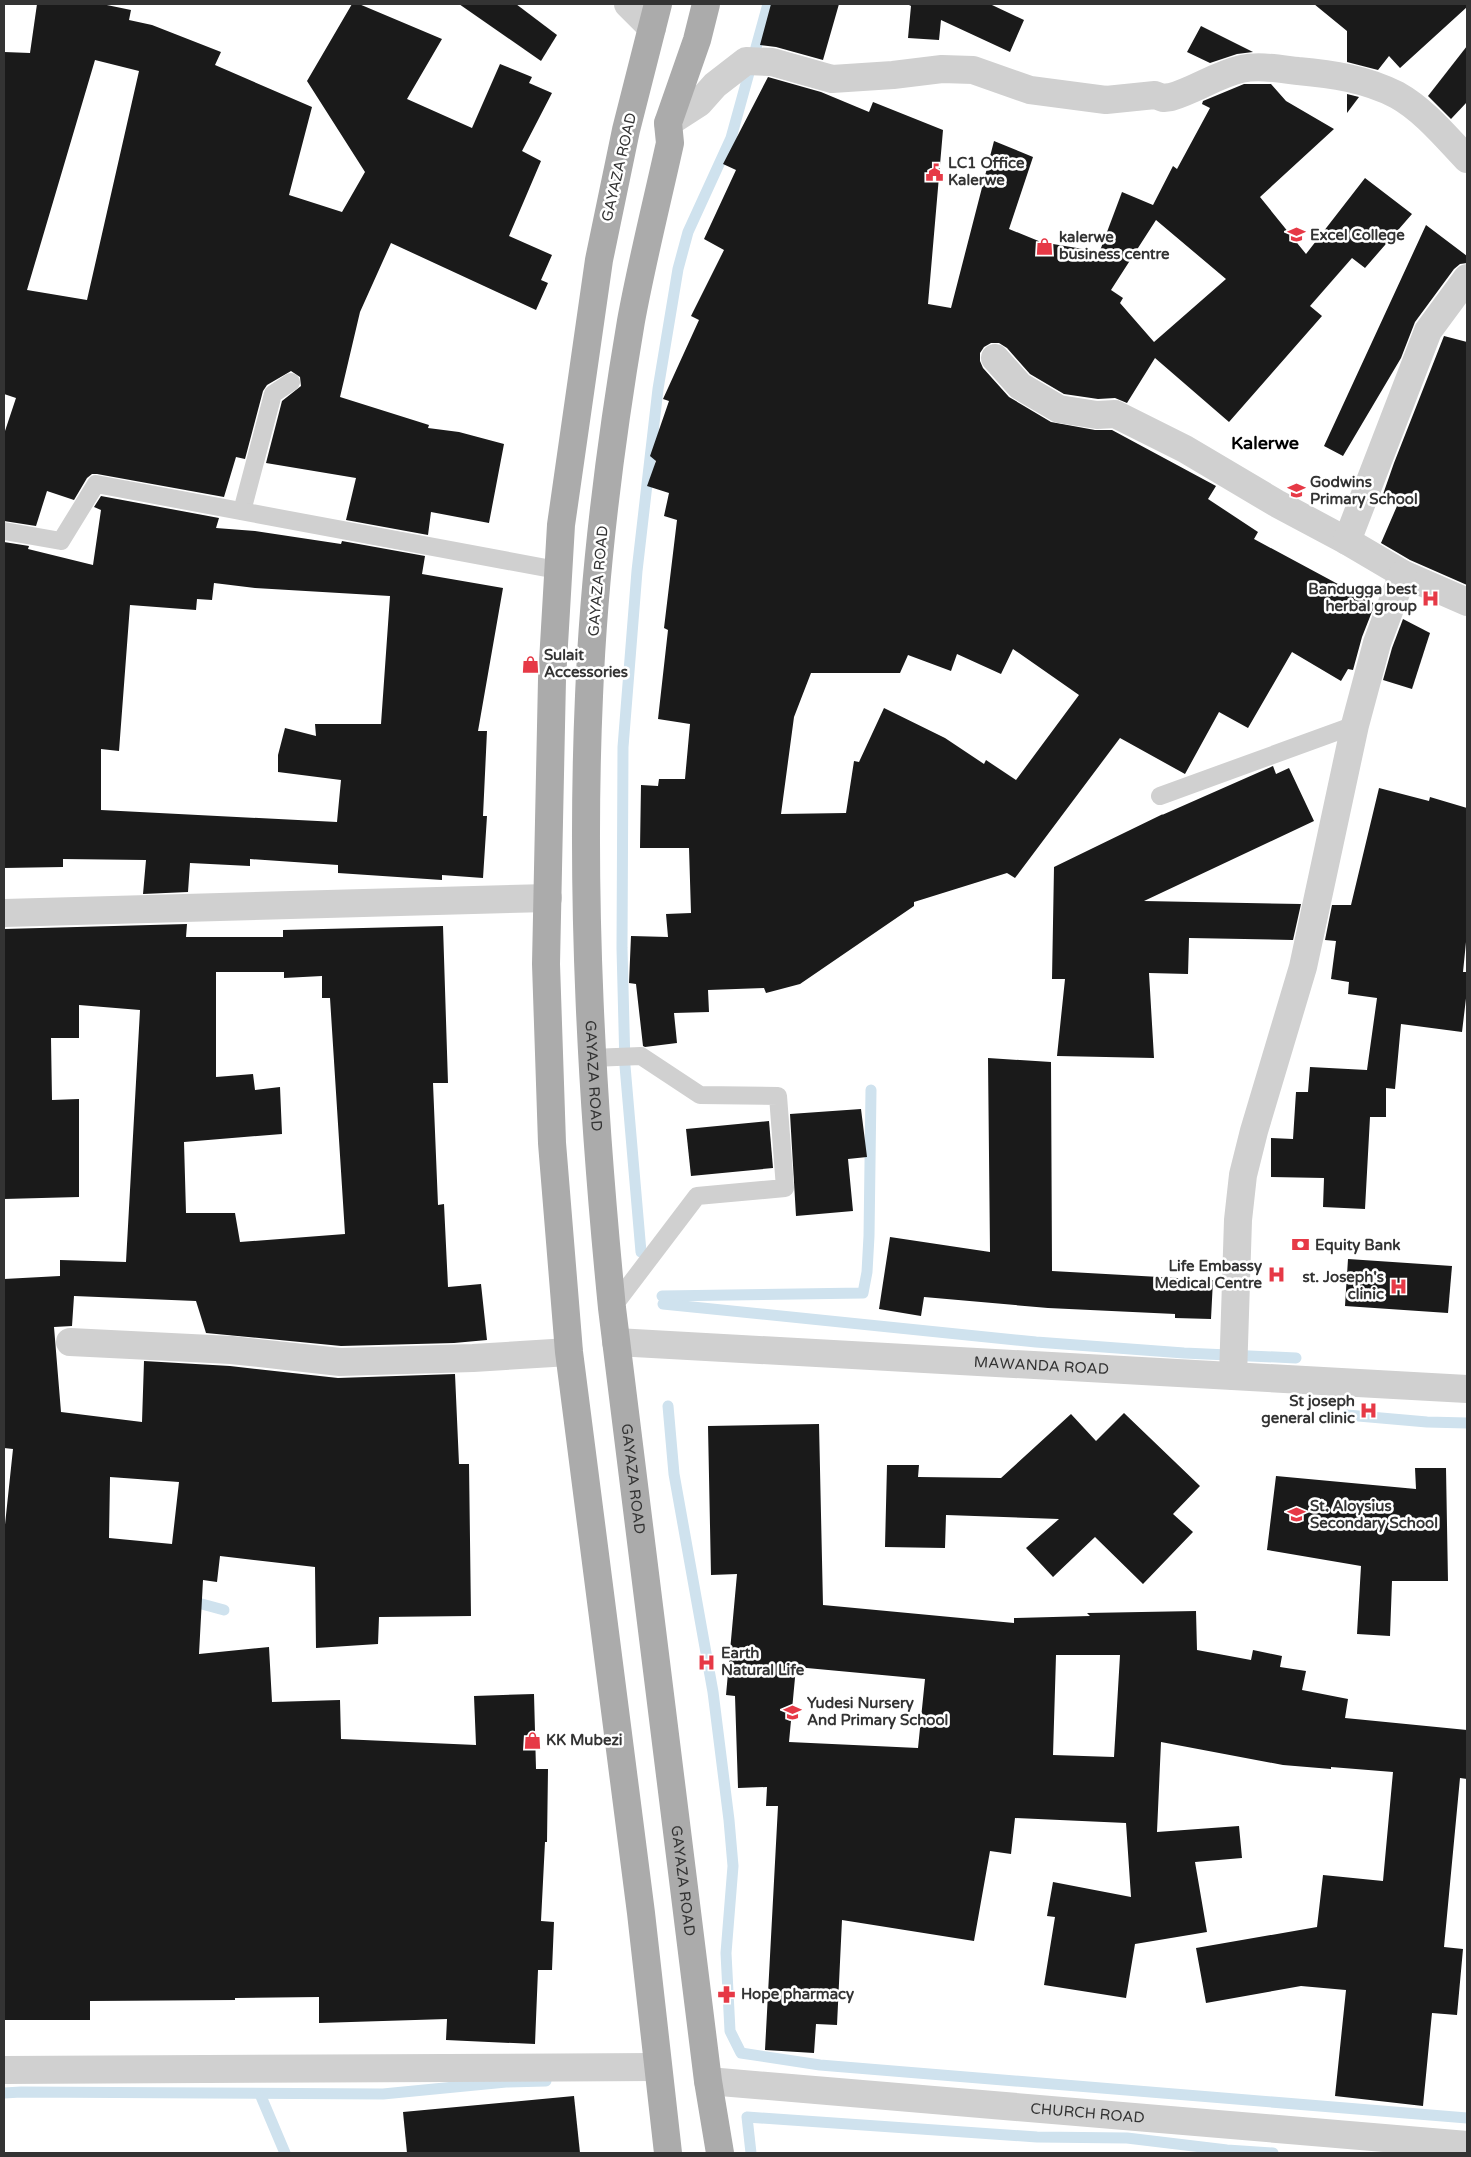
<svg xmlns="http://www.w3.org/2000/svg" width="1471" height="2157" font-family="'Varela Round',sans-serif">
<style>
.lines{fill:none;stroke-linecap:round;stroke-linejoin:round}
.stream{stroke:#cfe2ee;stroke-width:11}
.building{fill:#1a1a1a;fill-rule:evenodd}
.service{stroke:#d0d0d0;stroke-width:18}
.minor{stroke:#d0d0d0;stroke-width:28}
.tertiary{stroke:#d0d0d0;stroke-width:28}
.primary{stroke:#ababab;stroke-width:28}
.labels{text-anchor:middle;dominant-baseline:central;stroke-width:5;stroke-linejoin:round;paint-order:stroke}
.poi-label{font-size:15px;font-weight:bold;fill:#333;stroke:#fff;text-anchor:start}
.street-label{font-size:15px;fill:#333;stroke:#fff}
.quarter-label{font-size:18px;font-weight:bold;fill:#000;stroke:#fff}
</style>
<rect width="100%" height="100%" fill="#fff"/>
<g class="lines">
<g class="stream">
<path d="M641,1252l-16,-186 -3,-118 1,-201 14,-176 21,-182 20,-120 10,-37 43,-94 37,-134"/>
<path d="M662,1296l201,-3 4,-21 2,-36 2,-146"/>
<path d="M663,1304l373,38 148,11 112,5"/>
<path d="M668,1406l6,68 39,218 16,128 4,46 -7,87 4,78 11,22 79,12 647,53"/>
<path d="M1347,1415l80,7 40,1"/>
<path d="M187,1600l37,10"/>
<path d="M4,2093l17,-1 362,2 123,-12 40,-1"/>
<path d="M260,2094l25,59"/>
<path d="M751,2153l-4,-36 290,20 90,1 100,12 46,3"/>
</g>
</g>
<g class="building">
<path d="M37,4h65l29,6 -2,10 23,5 69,27 -6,13 97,42 -23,88 53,17 23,-40 -58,-91 45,-77h7l83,35 -35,60 65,29 28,-64 32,13 -3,6 23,10 -30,58 19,10 -32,75 43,19 -11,25 7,3 -12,27 -145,-67 -31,69 -20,85 89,28 -1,3 31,4 45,12 -15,79 -58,-11 -3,23 -82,-15 10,-42 -90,-15 16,-62 19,-15 -1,-9 -9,-6 -24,14 -4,6 -18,68 -9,-2 -12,40 -127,-23h-5l-5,4 -13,22 -27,-9 -11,35 -32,-5v-87l12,-36 -12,-4v-342l26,1zM95,60l44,11 -52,229 -60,-10z"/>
<path d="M459,4h57l41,31 -16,26z"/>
<path d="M771,4h68l-16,56 -47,-13 -16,-2z"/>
<path d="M911,4l81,1 32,15 -14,32 -69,-32 -2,20 -31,-2 3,-32 -2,-1z"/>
<path d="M1314,4h153v3l-67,61 -11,-12 -11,14 -31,-8v-31z"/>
<path d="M1201,26l52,26 -16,2 -27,9 -23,-11z"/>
<path d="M1467,46v56l-16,17 -23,-23z"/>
<path d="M768,77l53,15 48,20 4,-10 70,28 -15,174 23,4 43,-167 39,16 -24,72 32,13 42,7 15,7 24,-64 31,13 20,-39 4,3 33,-61 -8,-4 1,-3 41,-17h27l15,17 48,28 -74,68 46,57 59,-76 47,36 -47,54 -13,-10 -42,48 12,10 -93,106 -74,-64 -28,45 -12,-5 -17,1 -34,-5 -34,-20 -23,-26 -8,-5h-8l-7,4 -4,6v8l3,7 26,29 42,25 44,8h17l104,56 -8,13 50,33 -4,7 121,65 -13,33 -9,33 -5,-1 -7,12 -49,-29 -44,76 -29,-16 -34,62 -65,-36 -105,140 -8,-5 -93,29v4l-114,78 -34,9 -2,-5 -56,2 1,22 -35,1 3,30 -32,4 -2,-1 -7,-62 -7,-1 2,-47 37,1 -2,-23 25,-1 -2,-65h-49l1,-63 17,1 1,-7h26l5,-55 -32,-5 10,-89 -4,-2 13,-108 -13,-4 5,-23 -22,-7 9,-25 -6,-5 19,-55 -6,-2 36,-79 -8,-4 33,-66 -20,-11 32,-69 -13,-6zM1156,220l70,59 -72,63 -34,-39 3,-5 -12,-8zM1013,649l66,46 -63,85 -30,-20 -2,4 -39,-26 -61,-30 -25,54 -5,-1 -8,52 -65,1 13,-97 17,-44h89l8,-18 43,16 6,-17 44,20z"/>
<path d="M1347,94l12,3 -12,16z"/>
<path d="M1426,225l41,31v7l-7,1 -6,5 -39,53 -14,36 -58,98 -19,-10z"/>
<path d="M1444,336l23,6v243l-57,-25 -29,-17 16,-37 -16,-6 13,-37z"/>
<path d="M101,496l118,22 -3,10 39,3 86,13 1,-3 83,15 -3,18 81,14 -25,143h9l-4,85h4l-4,62 -41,-3v5l-104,-7v-8l-88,-6v7l-60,-3 -2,29 -45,2 3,-34 -83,-1v8l-59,1v-326l25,4 -1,3 65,16 8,-55 -7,-3zM214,583l41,5 135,8 -9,128h-66l1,12 -31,-8 -7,27v17l63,8 -4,42 -236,-12v-61l18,2 11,-146 66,5 1,-11 15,1z"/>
<path d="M1403,619l27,14 -18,56 -29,-9 9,-32z"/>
<path d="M1273,766l3,8 13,-6 25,53 -170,80 157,3 -8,36 -104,-2 -1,36 -39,-1 5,85 -97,-2 8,-77h-13l2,-112 109,-53 -1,1z"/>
<path d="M1379,788l50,13 1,-4 37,11v124l-4,40h4v18l-5,42 -61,-8 -6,65 -9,-1v29h-16l-5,92 -42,-2 1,-29 -53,-1v-39l22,1 3,-47h12l2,-25 57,3 10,-72 -29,-4 1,-12 -18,-3 5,-38 -11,-1 7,-35h19z"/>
<path d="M187,924l-1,13h97v-7l160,-4 5,157h-15l5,122 6,-1 4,83 33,-3 6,56 -33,3 -113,3 -135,-13 -10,-32 -122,-5 -2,30 -18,1 7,85 81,10 2,-61 86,5 108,12 117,-4 4,90h10l2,152 -92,1 -1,27 -62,4 -1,-81 -95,-11 -3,26 -14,-2 -4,74 70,-7 3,55 68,-2 1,39 135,6 -2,-49 60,-2 2,75h12l-1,73h-2l-4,79 13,1 -2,48h-14l-3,74 -89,-4 1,-21 -128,4v-26l-84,1v2l-145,1v19h-86v-486l9,-85 -9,-1v-169l56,-3v-16l66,2 14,-252 -61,-5v33h-28l1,62 27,-1v98l-75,2v-270zM216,972h68v6l38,-2v22h8l15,236 -105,8 -5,-29h-49l-2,-71 98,-8 -2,-47 -25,3 -2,-16 -37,3zM110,1477l69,5 -7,62 -63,-6z"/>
<path d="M988,1058l63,4 1,209 161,9 -2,39 -36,-1v-4l-127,-6 -124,-11 -3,19 -42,-7 11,-72 100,15z"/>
<path d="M861,1109l6,48 -19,2 5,52 -57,5 -6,-102z"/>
<path d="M769,1121l4,47 -82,8 -5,-47z"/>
<path d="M1348,1259l104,7 -4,47 -103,-7z"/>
<path d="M1124,1413l76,73 -27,28 20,18 -50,52 -48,-47 -42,40 -27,-29 33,-29 -113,-4 -1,33 -60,-1 2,-82h32l-1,12 83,1 70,-64 25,27z"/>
<path d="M819,1424l4,181 191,18v-5l76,-2 -3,-3 109,-2 1,39 54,10 2,-10 29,6 -2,11 26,4 -4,19 46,9 -3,19 122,12v49l-7,-1 -16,169 19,2 -6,66 -25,-2 -9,93 -88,-10 11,-106 -45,-4 -95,17 -10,-55 121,-21 6,-52 60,6 10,-109 -62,-5v2l-48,-4 -122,-23 -4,90 82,-6 3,32 -47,4 12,70 -72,12 -9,54 -82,-13 11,-68 -8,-1 6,-34 78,15 -5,-74 -111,-5 -4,36 -21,-3 -16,90 -132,-21 -5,105 -21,-1 -2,29 -49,-3 13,-244h-12l1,-19 -29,1 -3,-92 -9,-1 11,-121 -26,1 -3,-149zM1056,1655h64l-6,102 -61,-2zM796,1667l129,12 -7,69 -129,-6z"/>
<path d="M1415,1468h31l2,113h-56l-2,55 -33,-2 4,-68 -94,-16 9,-74 140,13z"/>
<path d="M574,2096l6,57h-173l-4,-41z"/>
</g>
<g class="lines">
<g class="service">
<path d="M242,511l31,-117 18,-12"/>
<path d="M4,531l57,10 35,-57 461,86"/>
<path d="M1160,796l195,-71"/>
<path d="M592,1058l49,-2 59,39 78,1 7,92 -88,8 -85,112"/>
</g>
<g class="minor">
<path d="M628,4l24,24"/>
<path d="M668,123l31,-20 16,-18 31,-24 26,1 60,17 61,-4 49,-6 31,1 57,20 76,10 49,-5 8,3 8,-1c24,-7 45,-22 70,-28 18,-4 39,0 57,2 34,3 68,8 99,24 27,15 49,42 70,64"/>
<path d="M995,358l25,28 39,23 38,6 18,-1 70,35 91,54 71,38 56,33 64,28"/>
<path d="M1347,541l81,-210 39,-53"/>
<path d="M4,913l544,-15"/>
<path d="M70,1342l161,8 109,12 133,-4 96,-6"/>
<path d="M1233,1376l5,-156 5,-45 11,-44 49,-164 52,-242 22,-82 26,-69"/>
<path d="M4,2070l653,-3"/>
<path id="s1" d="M708,2081l759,64"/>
</g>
<path class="tertiary" id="s2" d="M616,1342l851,47"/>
<g class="primary">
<path d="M658,4l-32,126 -27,130 -38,265 -9,154 -6,285 6,179 17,209 72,561 27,240"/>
<path id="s3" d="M706,4l-9,36 -29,83 2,20c-13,59 -28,118 -39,178 -21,124 -37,250 -42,375 -9,204 3,409 23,612l96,773 12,72"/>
</g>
</g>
<defs>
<symbol id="civic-bare" viewBox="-9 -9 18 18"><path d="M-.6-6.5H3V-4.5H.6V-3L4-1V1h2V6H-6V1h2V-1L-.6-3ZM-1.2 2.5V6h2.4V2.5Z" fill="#e63946" stroke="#fff" stroke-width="2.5" paint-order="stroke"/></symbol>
<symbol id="school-bare" viewBox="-9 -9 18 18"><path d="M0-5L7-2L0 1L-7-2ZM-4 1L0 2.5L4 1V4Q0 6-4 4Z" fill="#e63946" stroke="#fff" stroke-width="2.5" paint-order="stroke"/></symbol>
<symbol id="shop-bare" viewBox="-9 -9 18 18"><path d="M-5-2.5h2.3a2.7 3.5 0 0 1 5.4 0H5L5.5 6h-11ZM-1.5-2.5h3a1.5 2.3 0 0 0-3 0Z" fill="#e63946" stroke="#fff" stroke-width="2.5" paint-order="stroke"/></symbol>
<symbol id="hospital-bare" viewBox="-9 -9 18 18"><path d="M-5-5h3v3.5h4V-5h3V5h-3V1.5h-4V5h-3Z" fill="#e63946" stroke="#fff" stroke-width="2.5" paint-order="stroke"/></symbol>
<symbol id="bank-bare" viewBox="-9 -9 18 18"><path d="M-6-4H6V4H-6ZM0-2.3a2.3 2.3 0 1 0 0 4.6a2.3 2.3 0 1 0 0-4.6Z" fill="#e63946" stroke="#fff" stroke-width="2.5" paint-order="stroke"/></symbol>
<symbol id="pharmacy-bare" viewBox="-9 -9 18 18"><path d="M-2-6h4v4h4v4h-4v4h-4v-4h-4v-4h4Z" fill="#e63946" stroke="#fff" stroke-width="2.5" paint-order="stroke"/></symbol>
</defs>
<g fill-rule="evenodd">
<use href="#civic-bare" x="922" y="160" width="25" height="25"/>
<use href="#school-bare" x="1284" y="222" width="25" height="25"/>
<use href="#shop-bare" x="1032" y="234" width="25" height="25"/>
<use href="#school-bare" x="1284" y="478" width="25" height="25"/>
<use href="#hospital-bare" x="1418" y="586" width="25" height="25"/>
<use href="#shop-bare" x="518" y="652" width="25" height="25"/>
<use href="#bank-bare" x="1288" y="1232" width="25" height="25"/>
<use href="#hospital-bare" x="1264" y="1262" width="25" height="25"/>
<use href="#hospital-bare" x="1386" y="1274" width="25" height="25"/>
<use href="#hospital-bare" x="1356" y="1398" width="25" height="25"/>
<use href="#school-bare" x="1284" y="1502" width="25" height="25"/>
<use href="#hospital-bare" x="694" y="1650" width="25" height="25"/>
<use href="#school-bare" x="780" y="1700" width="25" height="25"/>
<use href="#shop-bare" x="520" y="1728" width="25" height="25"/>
<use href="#pharmacy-bare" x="714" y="1982" width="25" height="25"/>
</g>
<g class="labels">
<g class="poi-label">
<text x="948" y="163">LC1 Office<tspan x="948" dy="17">Kalerwe</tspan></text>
<text x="1310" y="235">Excel College</text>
<text x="1059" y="237">kalerwe<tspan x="1059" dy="17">business centre</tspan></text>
<text x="1310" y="482">Godwins<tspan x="1310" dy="17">Primary School</tspan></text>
<text x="1417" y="589" text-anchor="end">Bandugga best<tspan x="1417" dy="17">herbal group</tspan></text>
<text x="544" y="655">Sulait<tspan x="544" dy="17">Accessories</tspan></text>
<text x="1315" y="1245">Equity Bank</text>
<text x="1262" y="1266" text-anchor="end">Life Embassy<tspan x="1262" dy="17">Medical Centre</tspan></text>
<text x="1384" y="1277" text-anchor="end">st. Joseph's<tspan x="1384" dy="17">clinic</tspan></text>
<text x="1355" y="1401" text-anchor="end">St joseph<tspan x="1355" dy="17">general clinic</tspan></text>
<text x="1310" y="1506">St. Aloysius<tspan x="1310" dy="17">Secondary School</tspan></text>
<text x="721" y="1653">Earth<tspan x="721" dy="17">Natural Life</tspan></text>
<text x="807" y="1703">Yudesi Nursery<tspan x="807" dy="17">And Primary School</tspan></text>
<text x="546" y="1740">KK Mubezi</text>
<text x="741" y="1994">Hope pharmacy</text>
</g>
<g class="street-label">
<text transform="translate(619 167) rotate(-77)">GAYAZA ROAD</text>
<text transform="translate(598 581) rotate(-85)">GAYAZA ROAD</text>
<text stroke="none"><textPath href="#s3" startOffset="1085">GAYAZA ROAD</textPath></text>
<text stroke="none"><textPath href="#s2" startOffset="426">MAWANDA ROAD</textPath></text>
<text stroke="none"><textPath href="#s3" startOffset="1490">GAYAZA ROAD</textPath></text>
<text stroke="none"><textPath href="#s3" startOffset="1895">GAYAZA ROAD</textPath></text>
<text stroke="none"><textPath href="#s1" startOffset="381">CHURCH ROAD</textPath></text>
</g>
<g class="quarter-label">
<text x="1265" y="443">Kalerwe</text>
</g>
</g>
<rect width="1471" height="2157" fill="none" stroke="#333333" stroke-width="10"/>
</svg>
